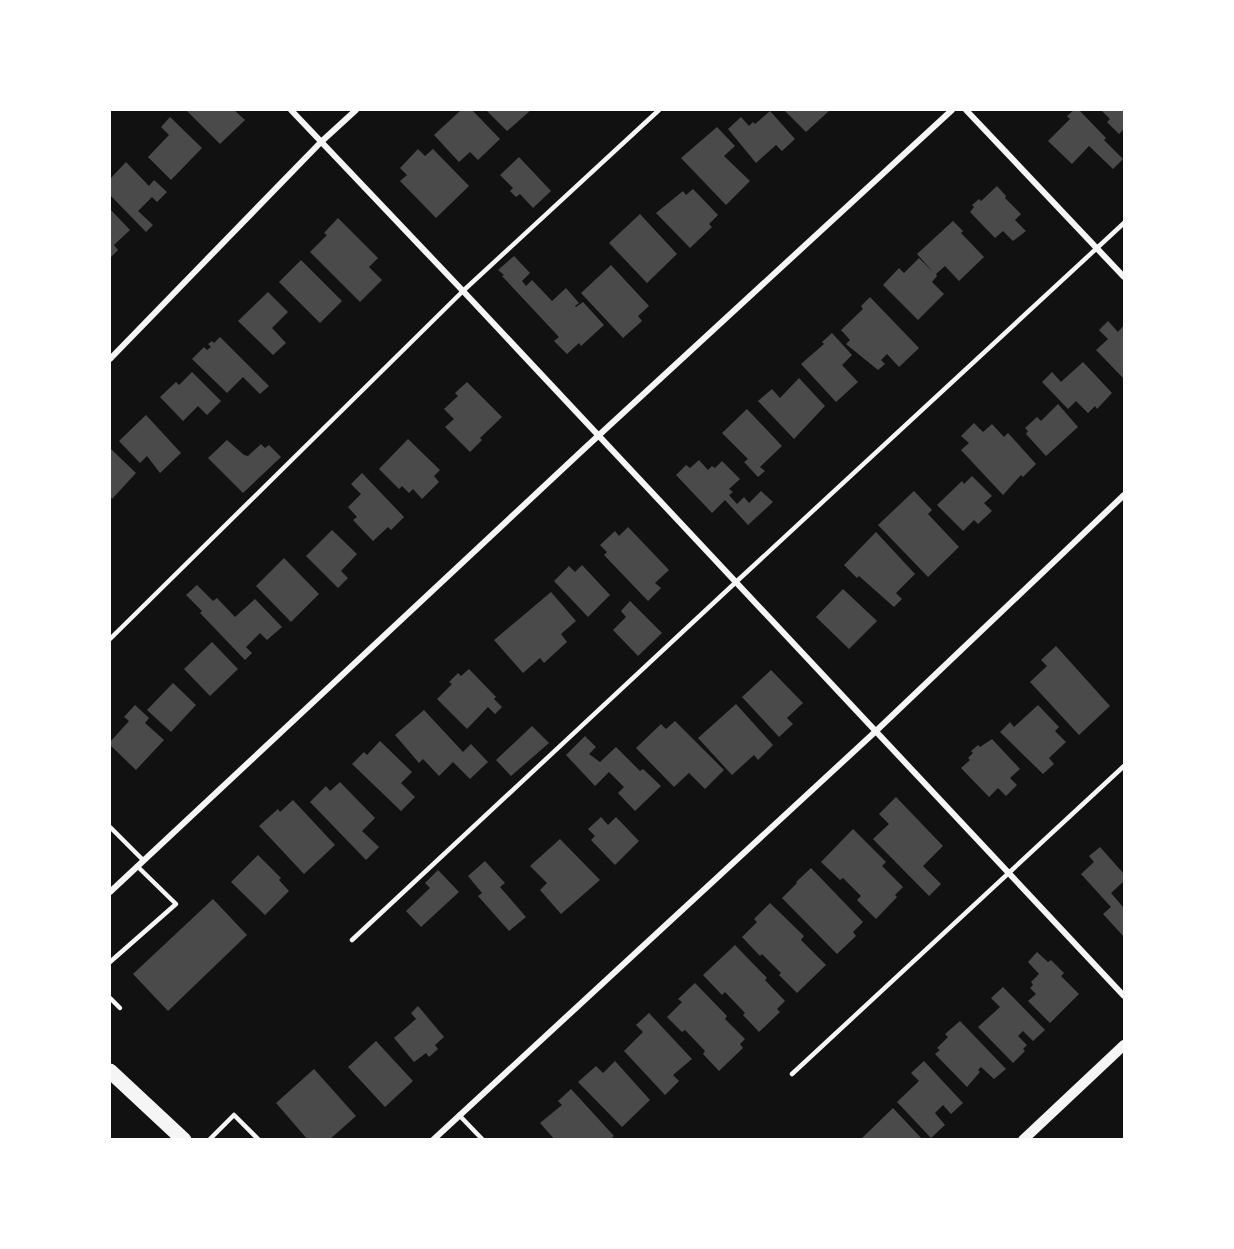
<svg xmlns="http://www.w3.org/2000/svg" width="1234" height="1249" font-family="'DejaVu Sans',sans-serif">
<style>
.building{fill:#4a4a4a}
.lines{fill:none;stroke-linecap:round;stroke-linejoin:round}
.service{stroke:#f5f5f5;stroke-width:4.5}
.minor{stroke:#f5f5f5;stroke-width:6}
.tertiary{stroke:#f5f5f5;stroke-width:10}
.primary{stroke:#f5f5f5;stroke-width:15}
</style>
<rect width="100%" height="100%" fill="#111"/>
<g class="building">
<path d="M186,110h48l11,10 -25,24z"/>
<path d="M461,110h11l28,29 -22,21 -8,-8 -11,10 -25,-27z"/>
<path d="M486,110h45l-24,21z"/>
<path d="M784,110h46l-24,22z"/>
<path d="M1074,110h5l27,28 -2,2 19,19 -10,10 -24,-23 -17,18 -24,-23 22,-22 -3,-3z"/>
<path d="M1101,110h23v19l-5,5 -12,-12 3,-3z"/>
<path d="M770,111l25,28 -13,12 -6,-6 -20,18 -28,-34 13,-12 8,9 4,-4 2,2z"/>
<path d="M170,117l32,31 -31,32 -23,-23 21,-22 -8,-8z"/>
<path d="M717,127l18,19 -11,10 26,25 -24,24 -45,-47z"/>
<path d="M418,149l7,7 8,-7 36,37 -33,32 -36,-37 7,-6 -7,-7z"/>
<path d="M519,157l32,34 -18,17 -13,-14 -4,3 -6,-6 3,-3 -13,-13z"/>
<path d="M126,162l23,24 5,-6 13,12 -10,10 -5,-5 -14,14 15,14 -7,7 -36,-37v-16z"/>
<path d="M997,186l9,10 -1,2 16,16 -6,6 11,11 -13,10 -10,-10 -8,7 -25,-26 4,-5 -2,-2 7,-6 2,2z"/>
<path d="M693,189l25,26 -9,9 3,3 -22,21 -34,-35 27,-22 3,4z"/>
<path d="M110,209l20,21 -16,15 4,5 -8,8z"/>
<path d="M640,214l37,40 -30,29 -38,-40z"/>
<path d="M338,218l40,40 -9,9 13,13 -22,22 -50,-50 17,-17 -3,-2z"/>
<path d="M953,221l10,10 -2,2 23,24 -25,24 -14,-15 -9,8 1,2 -5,6 12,12 -26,26 -35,-35 16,-17 5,5 15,-15 14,14 -16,-18z"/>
<path d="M514,256l16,17 -8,8 4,5 6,-6 20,21 14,-13 13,15 -4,3 1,1 7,-5 21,23 -23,21 -2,-3 -12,11 -13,-13 5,-4 -57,-61 2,-1 -6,-5z"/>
<path d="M301,260l41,41 -22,22 -41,-41z"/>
<path d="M611,265l38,41 -11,10 4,5 -19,17 -42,-45z"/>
<path d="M268,292l20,20 -16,16 14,15 -13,12 -35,-34z"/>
<path d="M870,297l49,51 -20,19 -12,-13 -6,6 4,4 -7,6 -32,-26 4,-4 -9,-10 22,-21 -2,-3z"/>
<path d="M1108,321l10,11 6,-7v54l-28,-29 12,-11 -9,-9z"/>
<path d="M832,333l20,22 -10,10 16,17 -22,20 -35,-38 23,-20 -2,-2z"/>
<path d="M220,337l49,49 -9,8 -17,-17 -16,16 -35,-34 12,-12 3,3 4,-3 -3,-3 4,-3 2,2z"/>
<path d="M1083,362l29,31 -15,16 -2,-3 -7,7 -12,-12 -8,8 -26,-27 10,-10 9,10z"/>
<path d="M192,372l29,29 -14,14 -9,-9 -15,15 -23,-24 16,-15 3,3z"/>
<path d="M799,378l26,28 -31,33 -36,-38 14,-12 8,9z"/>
<path d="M467,382l35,35 -22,21 2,2 -12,12 -25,-25 9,-8 -10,-10 14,-13 -3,-3z"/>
<path d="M1058,404l20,23 -32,29 -20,-22 2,-3 -3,-3 12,-11 4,4z"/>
<path d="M747,409l35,37 -22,21 5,4 -7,6 -14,-15 4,-3 -26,-26z"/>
<path d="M146,415l35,38 -21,20 -13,-17 -7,7 -21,-22z"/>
<path d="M974,423l9,9 9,-8 12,13 4,-4 28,31 -13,13 -2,-2 -18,20 -42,-45 8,-7 -8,-7z"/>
<path d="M408,439l32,31 -6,6 5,6 -17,17 -9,-10 -4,4 -7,-7 -3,3 -20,-20z"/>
<path d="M227,440l17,15 4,1 13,-12 4,4 4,-3 12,12 -38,36 -35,-35z"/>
<path d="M111,449l25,24 -24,26 -2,-3v-45z"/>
<path d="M699,460l9,10 4,-4 3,2 7,-7 18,18 -11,10 4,3 -4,3 8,9 7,-7 5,6 12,-12 12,11 -25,23 -23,-25 -13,13 -36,-38 10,-10 4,3z"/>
<path d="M362,473l42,44 -13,13 -3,-3 -15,14 -20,-21 4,-3 -9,-10 13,-13 -10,-10z"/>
<path d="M972,476l20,20 -8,7 8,8 -14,13 -4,-4 -11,11 -26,-26 25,-24 2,3z"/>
<path d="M914,491l18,19 -4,4 31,33 -31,30 -50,-52z"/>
<path d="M628,527l41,43 -14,13 6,5 -13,13 -44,-46 3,-3 -7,-7 15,-14 4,5z"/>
<path d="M332,530l25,24 -16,17 7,7 -10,10 -32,-32z"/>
<path d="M876,532l39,42 -19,19 6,6 -8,8 -35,-31 -2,2 -13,-13z"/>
<path d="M284,558l35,36 -28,28 -35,-36z"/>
<path d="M582,565l28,30 -22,22 -34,-36 15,-15 6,6z"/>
<path d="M197,585l16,16 4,-3 18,19 20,-18 27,28 -15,13 -7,-7 -14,14 6,6 -7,7 -45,-47 2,-2 -16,-16z"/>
<path d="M843,589l34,32 -28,28 -33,-32z"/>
<path d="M551,592l25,29 -15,13 6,8 -23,21 -4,-5 -17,15 -29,-33z"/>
<path d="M630,601l32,32 -24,23 -25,-26 13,-13 -5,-6z"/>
<path d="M212,642l26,27 -28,27 -26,-27z"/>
<path d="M1056,646l54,60 -31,29 -49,-53 17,-16 -6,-6z"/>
<path d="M469,669l27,28 -2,2 8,8 -7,7 -7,-7 -21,22 -30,-30 15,-15 -3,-2 9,-9 3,3z"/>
<path d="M771,670l32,33 -16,15 6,6 -14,13 -37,-40z"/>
<path d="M173,683l23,22 -25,27 -24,-22z"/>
<path d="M736,704l37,41 -15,15 -4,-5 -22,20 -34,-37z"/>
<path d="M135,705l14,13 -4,5 19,17 -28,30 -26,-25v-3l19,-21 -5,-4z"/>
<path d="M1038,705l21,22 -4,4 11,11 -17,16 5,6 -11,10 -43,-42 10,-10 4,5z"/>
<path d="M424,710l39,42 8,-8 17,18 -18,17 -17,-17 -14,14 -16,-17 -4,4 -24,-28z"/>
<path d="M675,721l49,49 -19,19 -16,-16 -15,14 -38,-39 25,-24 5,5z"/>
<path d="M532,726l17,17 -38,33 -15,-16z"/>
<path d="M585,736l11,11 -7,7 11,8 16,-15 24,24 3,-2 18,17 -26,25 -17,-18 6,-6 -15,-15 -14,14 -29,-31z"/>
<path d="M992,739l28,30 -10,9 7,7 -11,11 -8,-8 -9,9 -28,-29 9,-8 -2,-2 5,-5 -2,-2 7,-6 2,2z"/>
<path d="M380,741l32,31 -11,11 14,14 -14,14 -49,-47 12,-12 3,3z"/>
<path d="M340,782l35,36 -13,13 17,16 -13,13 -56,-58 16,-16 4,5z"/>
<path d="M896,797l47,49 -20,20 18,18 -12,12 -56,-57 16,-15 -10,-10z"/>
<path d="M293,800l42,45 -31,29 -45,-48 19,-17 2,3z"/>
<path d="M601,817l7,8 8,-8 23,24 -24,24 -24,-25 4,-4 -7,-7z"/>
<path d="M853,829l33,33 -4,4 21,21 -8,8 2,2 -21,22 -19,-19 4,-4 -18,-18 -3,2 -19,-18z"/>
<path d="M560,839l40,41 -39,34 -21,-24 7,-7 -17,-17z"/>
<path d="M1100,847l24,27v7l-13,12 12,14 1,-1v31l-21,-23 8,-7 -30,-33 13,-12 -5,-6z"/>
<path d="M258,855l23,23 -2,2 10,11 -24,24 -34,-33z"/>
<path d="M485,861l20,22 -5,4 26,30 -17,14 -31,-35 4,-3 -14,-17z"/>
<path d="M811,868l52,54 -10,10 3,4 -19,18 -55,-56 15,-15 -1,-1z"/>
<path d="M438,870l21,22 -38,35 -15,-16 24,-23 -5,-5z"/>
<path d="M213,899l34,36 -79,76 -35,-37z"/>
<path d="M770,903l34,33 -3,4 25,25 -29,28 -18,-18 2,-2 -19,-19 -2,2 -18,-19 15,-15 -3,-3z"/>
<path d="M735,945l32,33 -2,2 20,21 -8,8 3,3 -21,20 -16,-17 2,-2 -20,-21 -3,3 -19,-20z"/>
<path d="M1037,952l11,10 3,-2 13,13 -3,3 18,18 -29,29 -22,-22 8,-7 -6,-6 3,-3 -2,-3 8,-8 -11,-12z"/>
<path d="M695,983l32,33 -2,3 20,20 -5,5 3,4 -24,23 -16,-17 2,-3 -20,-21 -3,2 -15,-15 15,-15 -4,-3z"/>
<path d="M1003,987l42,43 -12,11 -10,-10 -5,5 9,9 -4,4 2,2 -12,12 -35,-36 22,-20 -9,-9z"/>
<path d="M418,1006l26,31 -9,8 3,4 -9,8 -3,-4 -12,9 -20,-24 22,-19 -5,-6z"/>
<path d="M649,1013l43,46 -19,16 6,6 -14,14 -41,-44 19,-19 -7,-7z"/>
<path d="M960,1021l46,48 -12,10 -13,-12 -3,3 2,2 -13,15 -32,-33 5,-4 -3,-2 11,-11 -3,-3z"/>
<path d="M376,1041l37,40 -28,26 -37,-40z"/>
<path d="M615,1061l35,39 -28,27 -44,-45 18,-16 7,7z"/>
<path d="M924,1061l39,42 -12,11 -8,-9 -8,8 10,12 -14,13 -34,-36 22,-21 -8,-8z"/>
<path d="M314,1069l42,47 -27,24h-21l-32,-37z"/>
<path d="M571,1089l43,47 -4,4h-55l-15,-17 22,-18 -4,-4z"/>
<path d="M893,1108l30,32h-63z"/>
</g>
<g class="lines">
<g class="service">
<path d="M110,639l353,-348 196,-181"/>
<path d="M110,827l33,33"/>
<path d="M352,940l384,-358 388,-359"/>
<path d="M110,962l66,-58 -39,-38"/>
<path d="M110,998l10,10"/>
<path d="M792,1074l332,-308"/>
<path d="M459,1115l24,25"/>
<path d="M209,1140l25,-25 25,25"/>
</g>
<g class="minor">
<path d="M291,110l172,181 661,705"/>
<path d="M966,110l158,167"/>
<path d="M110,359l211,-217 35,-32"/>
<path d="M110,892l475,-444 367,-338"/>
<path d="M433,1140l443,-409 248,-236"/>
</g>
<path class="tertiary" d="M1023,1140l101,-95"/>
<path class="primary" d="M110,1071l74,69"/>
</g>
<rect width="1234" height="1249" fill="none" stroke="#ffffff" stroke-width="222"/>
</svg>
